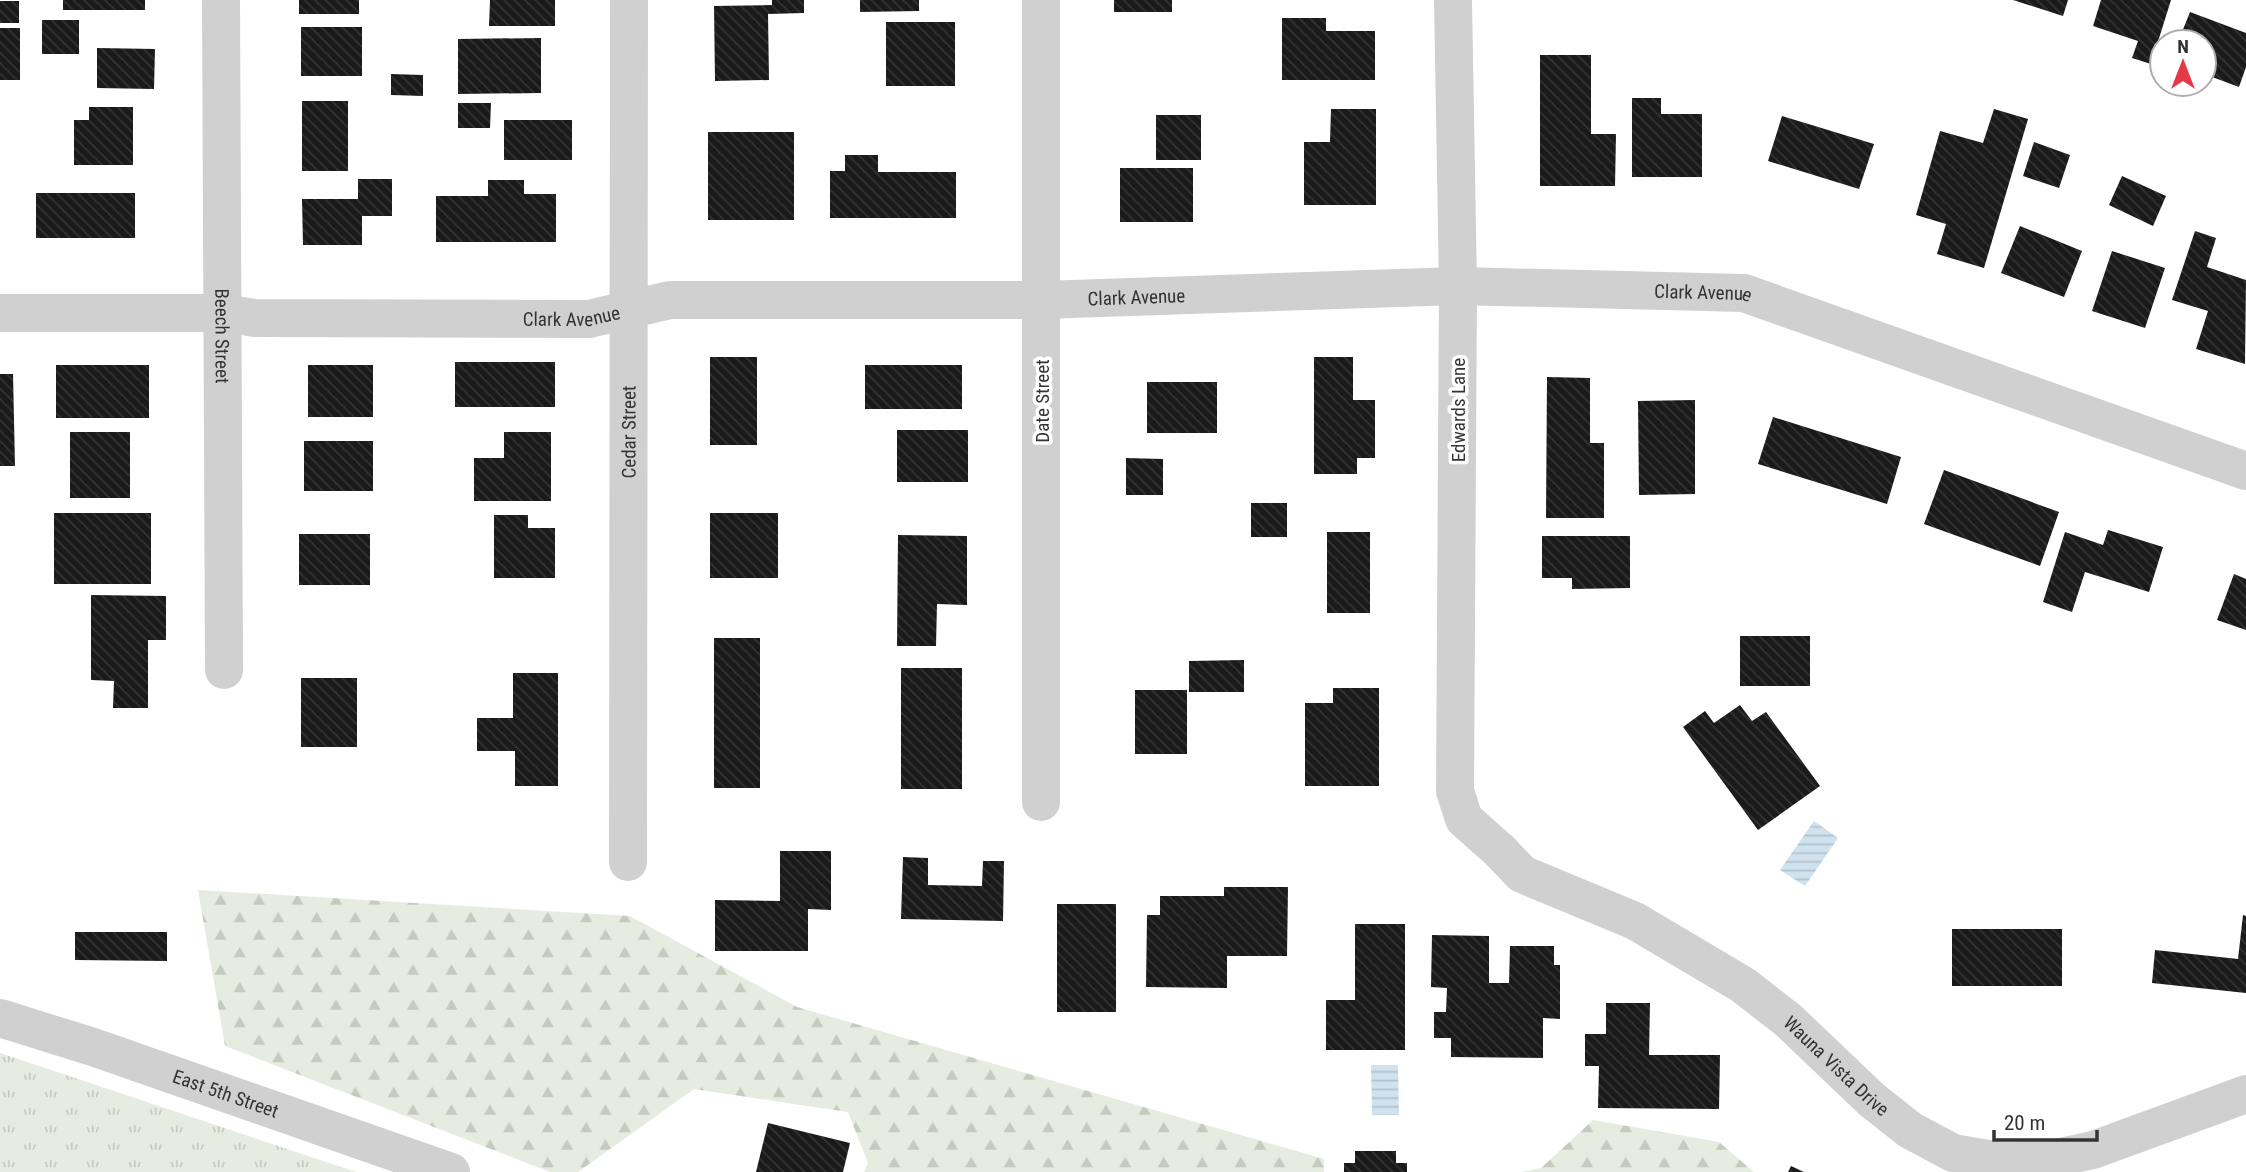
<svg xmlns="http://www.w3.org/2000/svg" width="2246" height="1172" font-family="'Roboto Condensed',sans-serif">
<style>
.grass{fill:url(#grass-tufts)}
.forest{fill:url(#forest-firs)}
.water{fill:url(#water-rules)}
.building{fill:url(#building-back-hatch)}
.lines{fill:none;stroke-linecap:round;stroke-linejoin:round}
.minor{stroke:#d0d0d0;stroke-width:38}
.tertiary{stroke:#d0d0d0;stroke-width:38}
.labels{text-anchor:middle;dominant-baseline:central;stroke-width:7;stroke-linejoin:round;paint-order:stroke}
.street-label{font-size:19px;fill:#333;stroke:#fff}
</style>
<defs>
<pattern id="grass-tufts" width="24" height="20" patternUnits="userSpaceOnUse" patternTransform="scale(1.75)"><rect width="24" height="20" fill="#e6ecdf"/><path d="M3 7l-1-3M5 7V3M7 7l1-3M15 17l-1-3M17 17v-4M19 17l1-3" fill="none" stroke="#c6cbc0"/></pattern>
<pattern id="forest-firs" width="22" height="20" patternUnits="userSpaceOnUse" patternTransform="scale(1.75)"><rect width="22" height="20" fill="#e6ecdf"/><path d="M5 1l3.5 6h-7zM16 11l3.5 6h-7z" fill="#c6cbc0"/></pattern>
<pattern id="water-rules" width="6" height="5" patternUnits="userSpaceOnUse" patternTransform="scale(1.75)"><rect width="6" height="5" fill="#cfe2ee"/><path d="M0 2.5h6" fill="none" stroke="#b2c2cd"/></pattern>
<pattern id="building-back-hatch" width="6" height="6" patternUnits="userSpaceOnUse" patternTransform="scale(1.75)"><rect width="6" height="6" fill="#1a1a1a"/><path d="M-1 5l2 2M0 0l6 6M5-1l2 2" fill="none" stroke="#333"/></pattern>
</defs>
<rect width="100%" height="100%" fill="#fff"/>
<path class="grass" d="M0,1053l356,119h-356z"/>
<g class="forest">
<path d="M198,890l432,26 167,91 527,152v13h-460l4,-9 -20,-51 -154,-23 -116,83h-28l-325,-126z"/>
<path d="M1593,1120l126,22 35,30h-233l20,-4z"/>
</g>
<g class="water">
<path d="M1814,821l24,17 -33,48 -25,-16z"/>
<path d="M1371,1065h27l1,50h-27z"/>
</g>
<g class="building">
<rect x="63" y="0" width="82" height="10"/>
<rect x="299" y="0" width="60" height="14"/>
<path d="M490,0h65v26h-66z"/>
<path d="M772,0h32v13l-36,1 1,66 -54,1 -1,-75 58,-1z"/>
<path d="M860,0h59v11l-59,1z"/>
<rect x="1114" y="0" width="58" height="12"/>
<path d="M2013,0h55l-5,16z"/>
<path d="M2101,0h70l-20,64 -19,-6 6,-17 -45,-15z"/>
<rect x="0" y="1" width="19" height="22"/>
<path d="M2190,12l56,21v34l-7,20 -35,-13v-32h-26z"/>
<path d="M1282,18h44v13h49v49h-93z"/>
<rect x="42" y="20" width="37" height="34"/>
<rect x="886" y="22" width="69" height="64"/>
<rect x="301" y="27" width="61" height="49"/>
<rect x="0" y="28" width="20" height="52"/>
<path d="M541,38v55l-83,1v-55z"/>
<path d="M97,48l58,1 -1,40 -57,-1z"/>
<path d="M1540,55h51v79h25l-1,52h-75z"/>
<path d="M391,74l32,1v21l-32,-1z"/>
<path d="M2169,84h29l-4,10z"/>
<path d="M1632,98h29v16h41v63h-70z"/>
<rect x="302" y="101" width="46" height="70"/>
<path d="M458,103h33l-1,25h-32z"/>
<path d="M89,107h44v58h-59v-45h15z"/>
<path d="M1331,109h45v96h-72v-63h26z"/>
<path d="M1994,109l34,10 -44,149 -47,-14 9,-30 -30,-9 24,-84 43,12z"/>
<rect x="1156" y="115" width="45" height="45"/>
<path d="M1782,116l92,28 -15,45 -91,-28z"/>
<rect x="504" y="120" width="68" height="40"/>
<rect x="708" y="132" width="86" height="88"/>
<path d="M2034,142l36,13 -11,33 -36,-12z"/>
<path d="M845,155h33v17h78v46h-126v-47h15z"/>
<rect x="1120" y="168" width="73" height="54"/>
<path d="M2122,176l44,20 -13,30 -44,-21z"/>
<path d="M358,179h34v37h-30v29h-59l-1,-46h56z"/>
<path d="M488,180h36v14h32v48h-120v-46h52z"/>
<rect x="36" y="193" width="99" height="45"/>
<path d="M2020,226l62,25 -18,46 -63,-24z"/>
<path d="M2195,231l21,7 -9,29 39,13 -1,84 -49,-15 12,-38 -36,-11z"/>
<path d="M2112,251l53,17 -20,60 -53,-17z"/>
<rect x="710" y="357" width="47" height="88"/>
<path d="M1314,357h39v43h22v58h-18v16h-43z"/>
<rect x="455" y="362" width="100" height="45"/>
<rect x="56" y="365" width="93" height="53"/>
<rect x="308" y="365" width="65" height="52"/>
<rect x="865" y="365" width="97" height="44"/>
<path d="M0,374h13l2,92h-15z"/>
<path d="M1547,377l43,1v65h14v75h-58z"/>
<rect x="1147" y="382" width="70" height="51"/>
<path d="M1695,400v94l-56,1 -1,-94z"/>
<path d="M1773,417l128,40 -14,47 -129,-40z"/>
<rect x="897" y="430" width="71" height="52"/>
<rect x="70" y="432" width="60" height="66"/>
<path d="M504,432h47v69h-77v-43h30z"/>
<rect x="304" y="441" width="69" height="50"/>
<path d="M1126,458l37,1v36h-37z"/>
<path d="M1944,470l115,42 -19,54 -116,-42z"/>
<rect x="1251" y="503" width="36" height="34"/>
<rect x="54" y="513" width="97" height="71"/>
<rect x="710" y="513" width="68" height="65"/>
<path d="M494,515h34v13h27v50h-61z"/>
<path d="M2108,530l55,17 -14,45 -64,-20 -13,40 -29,-10 22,-70 38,13z"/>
<rect x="1327" y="532" width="43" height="81"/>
<rect x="299" y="534" width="71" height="51"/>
<path d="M898,535l69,1v69l-30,-1 -1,42h-39z"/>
<path d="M1542,536h88v52l-58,1v-11h-30z"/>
<path d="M2234,574l12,5v51l-29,-10z"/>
<path d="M91,595l75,1v44h-18v68h-35l1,-27 -23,-1z"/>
<rect x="1740" y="636" width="70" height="50"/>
<rect x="714" y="638" width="46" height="150"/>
<path d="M1244,660v32h-55v-31z"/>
<rect x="901" y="668" width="61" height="121"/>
<path d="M513,673h45v113h-43v-35h-38v-33h36z"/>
<rect x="301" y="678" width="56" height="69"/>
<path d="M1333,688h46v98h-74v-83h28z"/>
<rect x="1135" y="690" width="52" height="64"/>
<path d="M1740,705l12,16 14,-9 54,74 -62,44 -75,-103 22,-16 9,12z"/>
<path d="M780,851h51v59l-23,-1v42h-93v-51l65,1z"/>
<path d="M903,857l25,1v27l54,1 1,-25h21l-1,60 -102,-2z"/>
<path d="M1224,887h64l-1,69h-60v32l-81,-1 1,-72h13v-19h64z"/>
<rect x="1057" y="904" width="59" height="108"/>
<path d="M2243,915l3,1v77l-94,-10 3,-33 83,9z"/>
<path d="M1355,924h50v126h-79v-50h29z"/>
<rect x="1952" y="929" width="110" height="57"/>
<path d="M75,932h92v29l-92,-1z"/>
<path d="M1432,935l57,1v47h20l1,-37h44v19h6v54l-17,-1v40l-92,-1v-19h-17v-26h12l1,-24 -16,-1z"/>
<path d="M1606,1003h44l-1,52h71l-1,54 -121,-1 1,-42h-14v-32h21z"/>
<path d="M768,1123l82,20 -7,29h-87z"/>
<path d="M1355,1151h41v12h11v9h-63v-9h11z"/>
<path d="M1791,1166l13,6h-16z"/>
</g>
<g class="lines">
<g class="minor">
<path id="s1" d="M221,0l3,670"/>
<path id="s2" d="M1453,0l5,286 -3,505 9,28 36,32 22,23 113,47 108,64 45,35 84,80 38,30 43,23 47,8 46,-1 47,-10 153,-56"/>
<path id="s3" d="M0,313h224l31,5 334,1 81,-19h372l416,-14 286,7 502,178"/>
<path d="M1041,802v-802"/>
<path id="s4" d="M628,862l1,-862"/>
</g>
<path class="tertiary" id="s5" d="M0,1018l93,29 358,125"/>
</g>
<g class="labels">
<g class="street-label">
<text stroke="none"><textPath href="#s3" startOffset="1706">Clark Avenue</textPath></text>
<text stroke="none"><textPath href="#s3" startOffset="1139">Clark Avenue</textPath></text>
<text stroke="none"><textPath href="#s3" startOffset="572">Clark Avenue</textPath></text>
<text stroke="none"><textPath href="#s1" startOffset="336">Beech Street</textPath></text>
<text transform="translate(1042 401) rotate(-90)">Date Street</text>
<text transform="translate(1458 410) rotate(-90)">Edwards Lane</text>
<text stroke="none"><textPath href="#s4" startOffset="430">Cedar Street</textPath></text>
<text stroke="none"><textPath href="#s2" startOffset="1272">Wauna Vista Drive</textPath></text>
<text stroke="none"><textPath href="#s5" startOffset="238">East 5th Street</textPath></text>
</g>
</g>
<g transform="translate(2183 63)"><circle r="33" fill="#ffffff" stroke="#adadad" stroke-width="2"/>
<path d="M0-5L12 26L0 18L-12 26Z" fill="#e63946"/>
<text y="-10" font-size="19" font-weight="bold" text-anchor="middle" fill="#333333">N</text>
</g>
<path d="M1994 1130v10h103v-10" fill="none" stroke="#333333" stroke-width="3.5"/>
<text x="2004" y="1130" font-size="21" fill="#333333" stroke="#ffffff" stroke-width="5" paint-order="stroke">20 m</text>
</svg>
